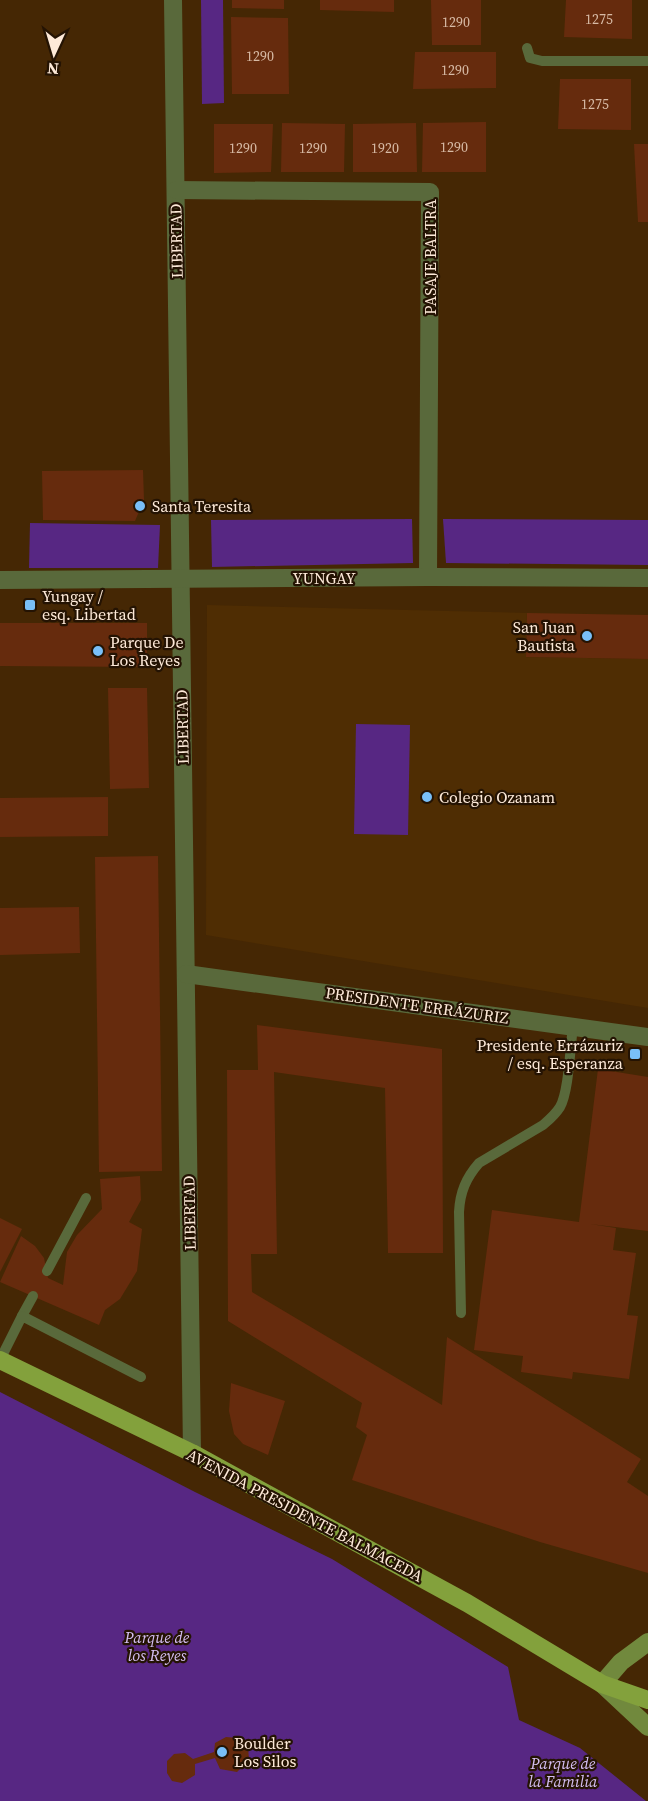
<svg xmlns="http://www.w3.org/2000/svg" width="648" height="1801" font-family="'Source Serif 4',serif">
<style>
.built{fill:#4f2d03}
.green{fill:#572783}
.building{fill:#662b0d}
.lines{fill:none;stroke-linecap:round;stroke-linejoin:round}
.lane{stroke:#59693b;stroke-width:10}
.street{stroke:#59693b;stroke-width:18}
.secondary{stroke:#71893d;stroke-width:18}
.primary{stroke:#83a13c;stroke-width:18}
.poi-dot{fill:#79bff8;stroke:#241303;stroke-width:2}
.labels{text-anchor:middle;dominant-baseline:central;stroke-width:4.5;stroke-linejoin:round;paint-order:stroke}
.number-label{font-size:14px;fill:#d7baa5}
.street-label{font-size:16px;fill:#fde9d8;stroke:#241303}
.poi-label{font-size:16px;fill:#fde9d8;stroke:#241303;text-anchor:start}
.park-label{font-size:16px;font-style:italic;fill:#d4bef2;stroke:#241303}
</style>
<rect width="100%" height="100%" fill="#452704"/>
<path class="built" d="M207,605l320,8 -1,44 122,2v349l-442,-73z"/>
<g class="green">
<path d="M201,0h22l1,103 -22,1z"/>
<path d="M412,519l1,44 -201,4 -1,-47z"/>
<path d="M443,519l205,1v45l-202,-2z"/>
<path d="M30,523l130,2 -2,43h-129z"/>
<path d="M356,724l54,1 -2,110 -54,-1z"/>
<path d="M0,1392l195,100 137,67 176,108 11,53 61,28 66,53h-646z"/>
</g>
<g class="building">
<path d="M232,0h52v9l-52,-1z"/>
<path d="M320,0h74v12l-74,-2z"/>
<path d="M431,0h50v45h-49z"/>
<path d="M566,0h66v39l-68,-2z"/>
<path d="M231,17l57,1 1,76h-57z"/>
<path d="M415,52h81v36l-83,1z"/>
<path d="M560,79h71v51l-73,-1z"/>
<path d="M486,122v50h-64l1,-49z"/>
<path d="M282,123l63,1 -1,48h-63z"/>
<path d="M416,123l1,49h-64v-48z"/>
<path d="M214,124h59l-2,48 -57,1z"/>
<path d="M634,144h14v78h-10z"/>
<path d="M143,470l1,30 -9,21 -92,-1 -1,-49z"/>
<path d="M527,613l121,2v44l-122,-2z"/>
<path d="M0,623h147v44l-147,-1z"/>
<path d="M108,688h39l2,100 -39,1z"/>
<path d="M108,797v39l-108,1v-39z"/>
<path d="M158,856l4,315 -63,1 -4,-315z"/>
<path d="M79,907l1,46 -80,2v-47z"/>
<path d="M257,1025l185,24 1,204h-55l-3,-165 -111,-16 3,182h-26l1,38 190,113 5,-68 194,122 -14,23 21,14v77l-108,-31 -188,-62 15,-45 -11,-8 6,-24 -134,-82 -1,-251h31z"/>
<path d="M598,1069l50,8v154l-58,-7 26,4 -3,22 23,3 -9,62 11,1 -9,63 -56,-7 -1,7 -51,-7 2,-16 -49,-6 18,-140 87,12z"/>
<path d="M140,1176l1,24 -12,22 13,7 -5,42 -17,28 -15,11 -6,15 -99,-43 21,-46 14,10 9,12 4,20 15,7 4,-33 10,-17 25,-26 -2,-30z"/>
<path d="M0,1218l22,11 -22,43z"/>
<path d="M231,1383l54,18 -17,54 -25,-11 -9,-10 -5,-23z"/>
<path d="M226,1737l12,1 10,8 1,14 -12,12 -17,-3 -5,-11 -20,6v11l-13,8 -10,-2 -5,-8v-12l7,-7 11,-1 8,6 21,-7 1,-9z"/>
</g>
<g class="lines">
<g class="lane">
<path d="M527,48l3,10 12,3h106"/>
<path d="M47,1271l39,-73"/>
<path d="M461,1313l-2,-101c1,-20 7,-34 20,-49l64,-38c7,-6 12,-10 17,-18 9,-16 10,-60 13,-80"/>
<path d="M22,1316l11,-20"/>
<path d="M0,1360l22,-44 119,61"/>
</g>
<g class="street">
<path d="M173,0l19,1453"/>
<path d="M176,190l254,2 -2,385"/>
<path d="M0,580l428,-3 220,1"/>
<path d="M186,974l462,63"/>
</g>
<path class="secondary" d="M648,1642l-27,20 -19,22 46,43"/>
<path class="primary" d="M0,1360l192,93 275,150 135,81 46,16"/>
</g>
<g class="poi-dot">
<circle cx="140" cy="506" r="6"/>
<rect x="24" y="599" width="12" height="12" rx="3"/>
<circle cx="587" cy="636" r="6"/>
<circle cx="98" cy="651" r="6"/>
<circle cx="427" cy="797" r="6"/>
<rect x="629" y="1048" width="12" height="12" rx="3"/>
<circle cx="222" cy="1752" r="6"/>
</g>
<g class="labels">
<g class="number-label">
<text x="599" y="19">1275</text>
<text x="456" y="22">1290</text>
<text x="260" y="56">1290</text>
<text x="455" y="70">1290</text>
<text x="595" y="104">1275</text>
<text x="454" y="147">1290</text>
<text x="243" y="148">1290</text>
<text x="313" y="148">1290</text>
<text x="385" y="148">1920</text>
</g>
<g class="street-label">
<text transform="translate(176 241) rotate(-91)">LIBERTAD</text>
<text transform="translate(430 257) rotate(-90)">PASAJE BALTRA</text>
<text x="324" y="578">YUNGAY</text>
<text transform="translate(182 727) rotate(-91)">LIBERTAD</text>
<text transform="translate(417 1005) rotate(8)">PRESIDENTE ERRÁZURIZ</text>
<text transform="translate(189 1213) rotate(-91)">LIBERTAD</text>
<text transform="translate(305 1515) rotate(28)">AVENIDA PRESIDENTE BALMACEDA</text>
</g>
<g class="poi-label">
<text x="152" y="506">Santa Teresita</text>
<text x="42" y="596">Yungay /<tspan x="42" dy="18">esq. Libertad</tspan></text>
<text x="575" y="627" text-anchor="end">San Juan<tspan x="575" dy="18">Bautista</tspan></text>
<text x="110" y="642">Parque De<tspan x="110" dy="18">Los Reyes</tspan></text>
<text x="439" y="797">Colegio Ozanam</text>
<text x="623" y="1045" text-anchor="end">Presidente Errázuriz<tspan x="623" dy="18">/ esq. Esperanza</tspan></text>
<text x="234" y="1743">Boulder<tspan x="234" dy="18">Los Silos</tspan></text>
</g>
<g class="park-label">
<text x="157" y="1637">Parque de<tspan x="157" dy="18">los Reyes</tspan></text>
<text x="563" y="1763">Parque de<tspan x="563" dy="18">la Familia</tspan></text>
</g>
</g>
<g transform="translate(54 54) rotate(184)" stroke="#241303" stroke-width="4.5" paint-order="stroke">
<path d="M0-4.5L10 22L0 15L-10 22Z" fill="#fde9d8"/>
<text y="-9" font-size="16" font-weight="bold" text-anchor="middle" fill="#fde9d8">N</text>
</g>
</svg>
